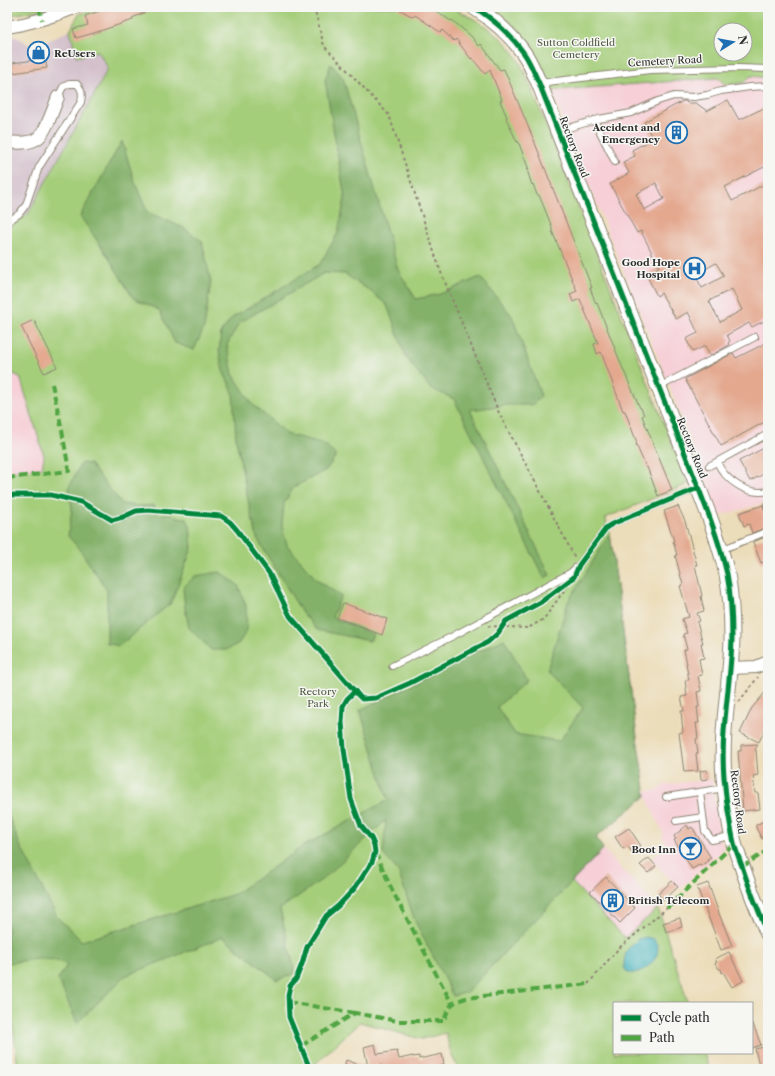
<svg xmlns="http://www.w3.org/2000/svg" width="775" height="1076" font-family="'Libre Caslon Text',serif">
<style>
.built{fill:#f6cfd7}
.industrial{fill:#d1bdc9}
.green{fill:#a5ce7a;stroke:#687c52;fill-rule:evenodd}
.forest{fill:#84b16a;stroke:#586e4a}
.water{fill:#40b0ba;stroke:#366e72}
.building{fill:#e4a88f;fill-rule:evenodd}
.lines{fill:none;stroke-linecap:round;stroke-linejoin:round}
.service-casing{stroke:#8c8472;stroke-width:8}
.minor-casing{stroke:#8c8472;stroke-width:14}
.tertiary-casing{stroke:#8c8472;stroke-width:17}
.path{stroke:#8c8472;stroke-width:2;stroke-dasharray:3 3;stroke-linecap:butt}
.service{stroke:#fff;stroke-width:6}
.minor{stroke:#fff;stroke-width:12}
.tertiary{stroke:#fff;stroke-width:15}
.quiet{stroke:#51a443;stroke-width:4;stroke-dasharray:8 4;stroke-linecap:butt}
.cycleway-casing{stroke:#f6f6f2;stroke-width:8}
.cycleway{stroke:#00873e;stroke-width:5}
.labels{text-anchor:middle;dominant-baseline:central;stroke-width:3;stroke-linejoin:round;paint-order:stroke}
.park-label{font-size:10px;fill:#505c43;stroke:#f6f6f2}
.poi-label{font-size:10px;font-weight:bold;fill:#2b2b2b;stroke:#f6f6f2;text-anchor:end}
.street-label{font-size:10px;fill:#2b2b2b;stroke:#f6f6f2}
</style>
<rect width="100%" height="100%" fill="#f6f6f2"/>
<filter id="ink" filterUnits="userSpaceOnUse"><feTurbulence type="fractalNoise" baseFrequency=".025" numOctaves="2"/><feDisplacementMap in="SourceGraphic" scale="8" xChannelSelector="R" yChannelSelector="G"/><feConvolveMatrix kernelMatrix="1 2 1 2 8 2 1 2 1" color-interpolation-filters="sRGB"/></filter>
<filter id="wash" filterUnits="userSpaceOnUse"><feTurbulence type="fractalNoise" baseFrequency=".012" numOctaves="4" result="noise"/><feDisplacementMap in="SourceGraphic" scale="16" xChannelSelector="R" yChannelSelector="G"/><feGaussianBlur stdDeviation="0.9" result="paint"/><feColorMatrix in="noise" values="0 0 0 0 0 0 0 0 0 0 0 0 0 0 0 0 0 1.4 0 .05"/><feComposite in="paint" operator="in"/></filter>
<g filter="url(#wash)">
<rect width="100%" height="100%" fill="#ecddba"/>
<g class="built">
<path d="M751,76l17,2v424l-49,14 -48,-126 -119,-298 6,-2 160,-12 8,7 17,-2z"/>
<path d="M7,371l13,6 24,79 -2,12 -35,4z"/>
<path d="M712,779l7,53 5,17 -44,40 -29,-30 17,-13 -6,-9 2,-2 -18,-39 -1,-5h11l8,-6z"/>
<path d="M603,849l55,59 -33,30 -53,-56z"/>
</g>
<path class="industrial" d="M70,31l7,26 21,-6 10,16 -8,17 -72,130 -15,11 -6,4v-193l7,-1 17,11 20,-6 1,-2z"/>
<g class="green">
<path d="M7,7h31l1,3 -32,6z"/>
<path d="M97,7h353c23,10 49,25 64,46 7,10 12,23 17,34l157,397 -83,34 5,15 28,212 8,51 -50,41 7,12 -31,33 53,56 33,-30 30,95h-74v50h90l5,16h-249c-9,-10 -11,-22 -14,-36l-25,6 -61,-17 -46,43 2,4h-298l-5,-43 -6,-35v-519l35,-4 2,-12 -24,-79 -13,-6v-142l6,-4 15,-11 72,-130 8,-16 -10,-17 -21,6 -7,-26 8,-16z"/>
<path d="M491,7h277v71l-17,-2 -8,7 -17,2 -8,-7 -160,12 -6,2 -23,-48 -17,-20zM721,30h24v24h-24z"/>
</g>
<g class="forest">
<path d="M331,64l12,14 55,192 18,29 24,-5 40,-17 32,39 29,80 -9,9h-26l-36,5 80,165 -6,3 -90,-179 -24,-11 -24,-31 -19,-52 -17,-14 -25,-17 -21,-1 -85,50 -12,22 6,29 19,30 35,30 38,10 11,12 -10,14 -32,17 -10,16 -2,23 5,19 29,34 25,17 -9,21 41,17 -3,7 -53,-11 -16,-19 -44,-73 -8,-33 -13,-66 -3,-47 -10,-21 -4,-20 2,-19 11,-14 88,-54 18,-31 7,-35 -20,-118z"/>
<path d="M122,141l12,39 13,32 35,15 20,14 9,41 -7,46 -10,22 -19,-7 -16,-33 -26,-12 -26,-43 -27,-39z"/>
<path d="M81,463l9,1 14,18 18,22 17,2 15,-1 4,10 10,-2 10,4 8,1 4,7 2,23 -21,55 -52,43 -12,-3v-53l-29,-43 -10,-11 4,-27 -3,-22z"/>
<path d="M610,533l28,212 8,51 -50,41 7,12 -136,143 -14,4 -38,-75 -17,-50 -15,-17 3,-34 -62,58 -44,31 15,64 -18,7 -54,-43 -98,39 -48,47 -19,-44 9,-14c-20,-10 -38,-5 -58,-2l-2,-1v-150l13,33 37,72 25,24 153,-47 67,-47 86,-47 -28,-90 144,-71 23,41 -30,27 18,27 44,7 24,-33 -36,-38 21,-68z"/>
<path d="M220,572l18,13 8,21 1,24 -8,13 -13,7h-15l-22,-22 -4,-20 -2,-20 12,-12z"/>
</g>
<path class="water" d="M646,937l8,2c1,3 4,6 4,9 0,14 -17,27 -30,25l-4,-5v-6l2,-11 12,-12z"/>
<g id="blocks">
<g class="building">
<path d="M111,7h47l-26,11 1,2 -39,13 -18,5 -3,-9 15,-4 -3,-9z"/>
<path d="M395,7h35l21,14 1,-1 19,16 8,10 2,-2 19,26 4,-1 29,69 50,127 9,23h-2l6,16 1,-1 26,66 17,39h1l3,7 -2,1 30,74 -14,6 -11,-29h-1l-5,-11 -5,-12 1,-1 -12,-32h-2l-22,-59 -4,2 -3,-10 4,-1 -18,-44 -7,3 -3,-8 7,-3 -25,-60v-4l-13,-32h-2l-4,-11 -1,1 -5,-15h2l-11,-29 -1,1 -11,-24 1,-1 -7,-16 2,-1 -12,-30 -5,4 -13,-16 -1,1 -15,-20 -2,2 -12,-11 -2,2 -25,-17 -2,2z"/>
<path d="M42,43l5,25 -34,5 -1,-10 23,-3 -3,-15z"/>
<path d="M728,100l11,20 29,-14v59l-43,22 7,14 31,-16 5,8v126l-16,8 -3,-4 -22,12 3,6 -2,2 1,2 -19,11 -5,-10 -12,6 -7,-13 12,-6 -10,-21 -12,7 -15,-26 -4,3 -11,-22 13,-7 -18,-36 -4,2 -27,-49 19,-11 -6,-11 12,-6 -3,-6 21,-11 -9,-17 39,-21h3l1,2h9l11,8zM656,183l8,16 -20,11 -8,-16zM716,263l8,13 -22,12 -7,-13zM732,289l10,21 -22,12 -11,-21z"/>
<path d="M34,320l23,47 -13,6 -23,-47z"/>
<path d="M768,342v78l-47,26 -36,-67 48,-26 3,5z"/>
<path d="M768,446v26l-18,9 -11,-20z"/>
<path d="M763,505l5,15v7l-16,6 -3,-9 -5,2 -5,-13z"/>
<path d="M678,506l7,15 12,44h-2l7,31h-1l3,15 -7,2 3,8 -3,1 6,21h-2l3,15 -5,1 3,16 -4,1 3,15 -4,1 2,15h-2l2,16h-3l2,15 -2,1 2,14 -2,1 2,17 -14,1 -5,-39 4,-1 -2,-21h3l-3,-14 6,-1 -2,-16h4l-3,-16h1l-3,-14 3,-1 -4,-15 4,-1 -5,-14 7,-2 -9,-31 3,-1 -8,-30h2l-4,-14h1l-10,-30z"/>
<path d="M768,536v25l-7,2 -8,-21z"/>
<path d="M343,603l44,16 -5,16 -45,-17z"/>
<path d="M768,689v34l-9,19 -19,-9 12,-25z"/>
<path d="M758,744l-3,6h1l2,25 -5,1 2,17h3l2,16 -17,2 -5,-60h3v-6z"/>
<path d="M707,770l1,9 -7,1 -1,-9z"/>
<path d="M768,819v17l-6,3 -6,-11v-3z"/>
<path d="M687,825l2,4 3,-2 19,31 -4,2 1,1 -8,5 -1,-1 -7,4 -18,-29 2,-1 -2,-3z"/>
<path d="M629,828l12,18 -9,6 -5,-6 -4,3 -8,-12z"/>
<path d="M649,858l7,8 -8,7 -8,-8z"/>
<path d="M606,877l29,31 -15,15 -30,-31z"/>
<path d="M672,881l6,6 -14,13 -6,-6z"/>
<path d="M708,883l12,33 12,30 -11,4 -24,-63z"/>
<path d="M680,918l2,9 -16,5 -3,-9z"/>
<path d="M729,952l14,29 -11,6 -9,-15 -1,1 -1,-4h-2l-4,-6 2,-1 -2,-3z"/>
<path d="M752,1024h1l8,21 -9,3z"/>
<path d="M375,1044l2,10 20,-3 2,8 14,-3v1l6,-1v3l23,-5 2,11 -9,2v2h-32v-2l-14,2h-7l-1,-4 -13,2 -4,-20z"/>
<path d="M768,1046v23h-8l-5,-20z"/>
<path d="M346,1060l22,8 -1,1h-23z"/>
</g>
</g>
</g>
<g filter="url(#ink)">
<use href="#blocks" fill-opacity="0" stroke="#8c8472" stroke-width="1"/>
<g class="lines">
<defs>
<g id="service">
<path d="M539,83l111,-13 88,-2 30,1"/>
<path d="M594,120l21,42"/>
<path d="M558,131l41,-12 32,-6 27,-12 16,-5 20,1 13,-2 14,-4 29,-4 18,-1"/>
<path d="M7,222l12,-8 7,-9 13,-38 42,-65c2,-8 1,-13 -4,-18h-8l-6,3 -5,10"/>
<path d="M659,387l96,-50"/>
<path d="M717,462c8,18 30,34 51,29"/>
<path d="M709,466l59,-32"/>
<path d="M767,505l1,3"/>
<path d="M721,550l47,-19"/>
<path d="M392,666l61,-30 117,-63 9,-8 24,-33 4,-5 5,-3 86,-36"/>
<path d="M700,792l5,39 7,9 19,-4"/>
<path d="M666,797l59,-9"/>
<path d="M676,821l27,-4"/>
</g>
<g id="minor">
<path d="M7,27c26,-4 45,-10 70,-20"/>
<path d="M7,142c10,1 23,2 31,-4 8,-6 16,-31 20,-41"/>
<path d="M730,668l26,-1 12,-5"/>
</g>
<path id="tertiary" d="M474,7c18,11 37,28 49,45 7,9 11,21 16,31l154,391c13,33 26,66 34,100 4,21 5,43 5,64 -1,46 -12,93 -8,139 2,22 5,44 10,66 2,9 6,17 9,26 7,22 16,43 25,65"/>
</defs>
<use href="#service" class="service-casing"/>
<use href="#minor" class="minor-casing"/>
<use href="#tertiary" class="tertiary-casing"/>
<g class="path">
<path d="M314,7l10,39 24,25 41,44 51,155 59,143 76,145"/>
<path d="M488,626l40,2 16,-9 26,-37"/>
<path d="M739,702l19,-25"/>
<path d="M588,984l30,-35 49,-41"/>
</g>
<use href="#service" class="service"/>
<use href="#minor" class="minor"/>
<use href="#tertiary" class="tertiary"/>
<g class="quiet">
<path d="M39,7l3,13"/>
<path d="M7,478l62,-7 -7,-41 -10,-46"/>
<path d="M375,852l19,42 58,110"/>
<path d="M742,867l26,-17"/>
<path d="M667,908l67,-64"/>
<path d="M288,1002l67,11"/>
<path d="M301,1046l54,-33 43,8h46c5,-15 6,-18 22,-23l122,-14"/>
</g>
<defs>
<g id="cycleway">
<path d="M474,7c18,11 37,28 49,45 7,9 11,21 16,31l154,391c13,33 26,66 34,100 4,21 5,43 5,64 -1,46 -12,93 -8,139 2,22 5,44 10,66 2,9 6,17 9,26 7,22 16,43 25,65"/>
<path d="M7,495h44l30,7 31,18 11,-3 13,-6 12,-1 73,6 9,6 7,8 32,43 21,43 69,80 3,3 14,-1 34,-15 78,-41 10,-9 8,-12 35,-19 33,-25 5,-12 28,-38 5,-3 86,-36"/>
<path d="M310,1069l-21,-52 -1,-22 2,-9 6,-7 6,-15 5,-17 19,-31 12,-10 17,-18 17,-26 3,-10 -1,-7 -3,-7 -10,-12 -10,-27 -7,-50 -2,-27 1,-16 4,-7 8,-8"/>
</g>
</defs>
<use href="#cycleway" class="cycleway-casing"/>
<use href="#cycleway" class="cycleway"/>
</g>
</g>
<defs>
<symbol id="shop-ring" viewBox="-11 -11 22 22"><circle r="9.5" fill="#f6f6f2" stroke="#1f6fb2" stroke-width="1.5"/><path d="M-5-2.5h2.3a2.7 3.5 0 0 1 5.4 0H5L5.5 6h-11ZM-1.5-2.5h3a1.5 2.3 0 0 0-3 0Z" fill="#1f6fb2"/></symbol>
<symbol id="building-ring" viewBox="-11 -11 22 22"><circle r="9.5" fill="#f6f6f2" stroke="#1f6fb2" stroke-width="1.5"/><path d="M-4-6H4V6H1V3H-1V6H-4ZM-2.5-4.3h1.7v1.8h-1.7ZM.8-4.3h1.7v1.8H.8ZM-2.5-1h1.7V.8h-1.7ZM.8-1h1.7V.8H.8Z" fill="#1f6fb2"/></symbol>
<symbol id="hospital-ring" viewBox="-11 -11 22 22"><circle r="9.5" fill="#f6f6f2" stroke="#1f6fb2" stroke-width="1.5"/><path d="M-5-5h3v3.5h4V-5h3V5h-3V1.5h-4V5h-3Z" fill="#1f6fb2"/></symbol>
<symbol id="bar-ring" viewBox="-11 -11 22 22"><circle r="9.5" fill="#f6f6f2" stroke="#1f6fb2" stroke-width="1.5"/><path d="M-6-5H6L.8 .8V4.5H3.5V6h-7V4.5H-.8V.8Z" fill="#1f6fb2"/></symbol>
</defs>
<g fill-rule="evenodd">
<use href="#shop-ring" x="26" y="40" width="25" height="25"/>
<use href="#building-ring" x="664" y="120" width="25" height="25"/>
<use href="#hospital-ring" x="682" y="256" width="25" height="25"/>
<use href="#bar-ring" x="678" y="836" width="25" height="25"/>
<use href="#building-ring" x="600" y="888" width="25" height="25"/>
</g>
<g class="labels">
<g class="park-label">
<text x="576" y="42">Sutton Coldfield<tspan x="576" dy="12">Cemetery</tspan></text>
<text x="318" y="691">Rectory<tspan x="318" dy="12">Park</tspan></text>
</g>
<g class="poi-label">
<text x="54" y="53" text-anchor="start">ReUsers</text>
<text x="660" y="127">Accident and<tspan x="660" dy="12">Emergency</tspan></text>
<text x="680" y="262">Good Hope<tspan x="680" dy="12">Hospital</tspan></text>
<text x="676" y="849">Boot Inn</text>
<text x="628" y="900" text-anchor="start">British Telecom</text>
</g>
<g class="street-label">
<text transform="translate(665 61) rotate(-3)">Cemetery Road</text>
<text transform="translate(574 147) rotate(69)">Rectory Road</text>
<text transform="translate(692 448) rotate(68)">Rectory Road</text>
<text transform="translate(738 802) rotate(83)">Rectory Road</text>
</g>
</g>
<rect width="775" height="1076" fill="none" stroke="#f6f6f2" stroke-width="24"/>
<rect x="613" y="1002" width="140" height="52" fill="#f6f6f2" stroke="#a5a5a2"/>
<rect x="621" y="1015" width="20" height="6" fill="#00873e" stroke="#a5a5a2"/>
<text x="649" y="1022" font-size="12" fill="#2b2b2b">Cycle path</text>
<rect x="621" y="1035" width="20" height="6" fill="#51a443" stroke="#a5a5a2"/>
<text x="649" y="1042" font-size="12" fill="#2b2b2b">Path</text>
<g transform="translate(733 42) rotate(79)"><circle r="19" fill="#f6f6f2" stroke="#a5a5a2"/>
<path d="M0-3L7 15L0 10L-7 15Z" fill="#1f6fb2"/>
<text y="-6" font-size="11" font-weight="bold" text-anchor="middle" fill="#2b2b2b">N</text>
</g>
</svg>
